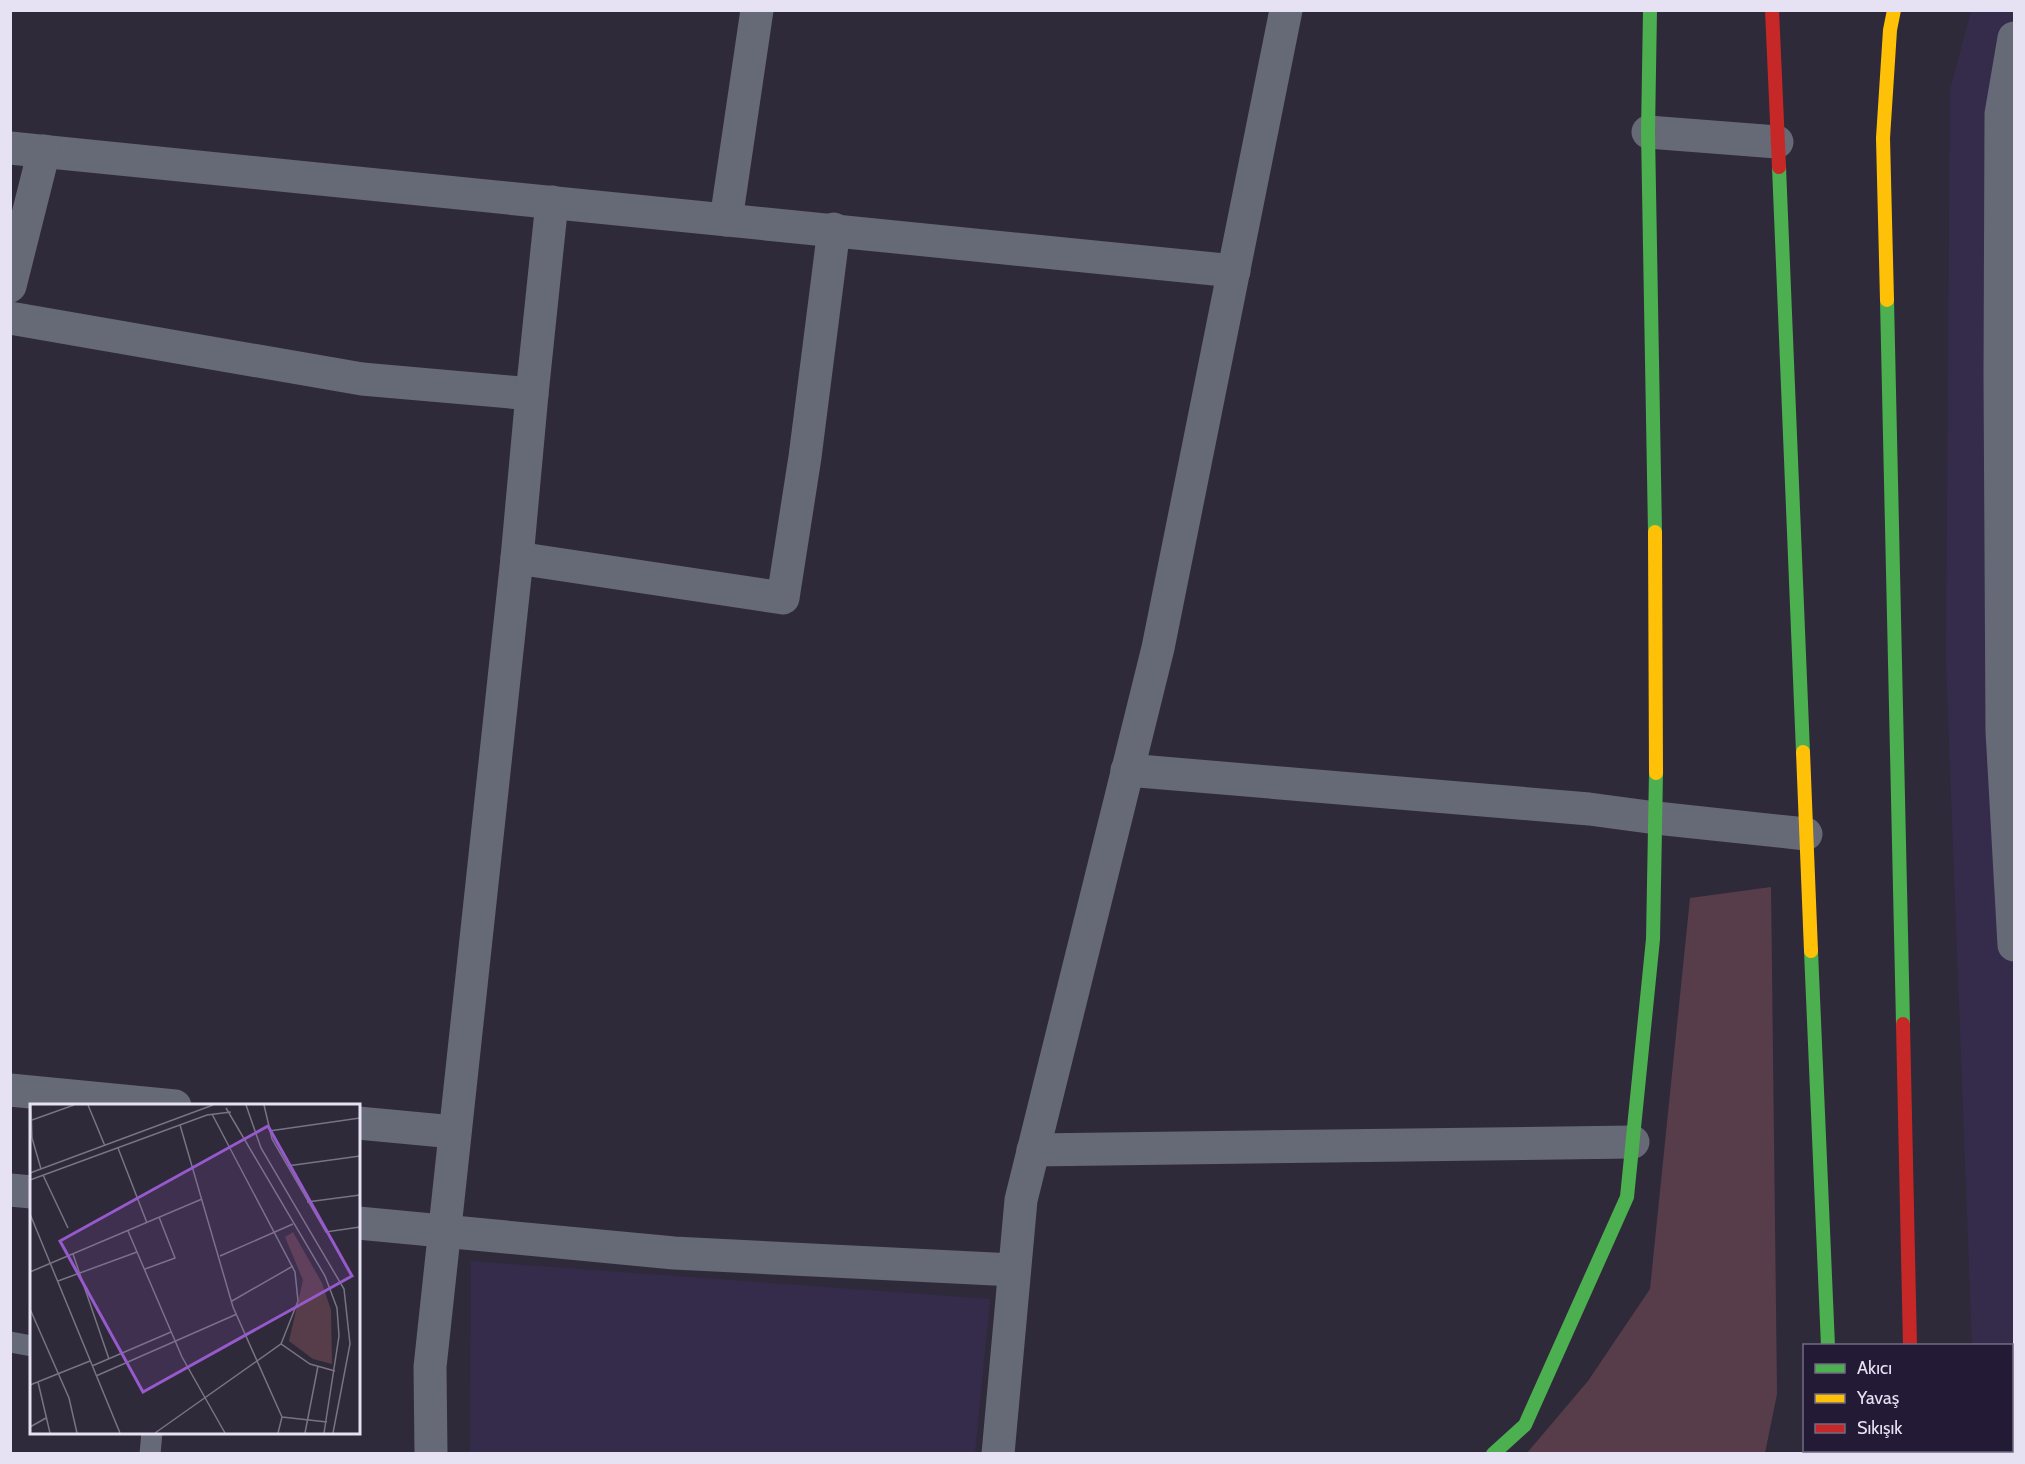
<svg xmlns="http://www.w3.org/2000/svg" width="2025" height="1464" font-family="Cabin,sans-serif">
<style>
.built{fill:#352c4b}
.green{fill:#573d4a}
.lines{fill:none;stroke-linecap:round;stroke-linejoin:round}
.lane{stroke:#666976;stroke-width:21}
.street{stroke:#666976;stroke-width:33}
.fast{stroke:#4caf50;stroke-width:14}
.slow{stroke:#ffc107;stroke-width:14}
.jam{stroke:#c62828;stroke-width:14}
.inset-road{fill:none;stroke:#787483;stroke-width:1.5}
.view{fill:#965acc;fill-opacity:0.15;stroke:#965acc;stroke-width:3}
.inset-edge{fill:none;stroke:#e6e2f3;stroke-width:3}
</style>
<rect width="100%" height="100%" fill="#2f2a39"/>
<g class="built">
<path d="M1971,11h43v1443l-13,-1 -2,-2 13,-1v-104l-40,-1 -26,-683 4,-572z"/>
<path d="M471,1261l519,38 -15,154h-505z"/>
</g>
<path class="green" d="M1771,887l6,507 -12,59h-238l61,-72 62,-92 40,-391z"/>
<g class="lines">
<g class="lane">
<path d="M10,1342l22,4"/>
<path d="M150,1454l2,-22"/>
</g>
<g class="street">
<path d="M2014,38l-13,76 -1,262 2,355 12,214"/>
<path d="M1648,132l129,10"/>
<path d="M10,148l1224,123"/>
<path d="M726,220l31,-210"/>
<path d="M10,286l34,-135"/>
<path d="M10,318l352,61 170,15"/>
<path d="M517,558l266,40 22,-141 29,-228"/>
<path d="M1127,770l462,39 67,9 150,16"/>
<path d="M10,1090l165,16"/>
<path d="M358,1123l96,9"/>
<path d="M1033,1150l600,-8"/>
<path d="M10,1190l22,2"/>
<path d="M358,1223l316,30 340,17"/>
<path d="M431,1454l-1,-87 87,-809 15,-164 20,-192"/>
<path d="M998,1454l23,-254 137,-552 128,-638"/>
</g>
<g class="fast">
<path d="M1650,10l-2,122 7,400"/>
<path d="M1779,167l24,585"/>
<path d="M1887,300l16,724"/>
<path d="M1811,951l17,395"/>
<path d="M1493,1454l32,-29 102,-228 26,-258 3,-166"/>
<path d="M1812,1454l1,-4"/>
</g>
<g class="slow">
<path d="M1887,300l-4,-162 7,-108 4,-20"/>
<path d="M1655,532l1,241"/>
<path d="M1803,752l8,199"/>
<path d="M1912,1450v4"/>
</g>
<g class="jam">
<path d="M1772,10l7,157"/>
<path d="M1903,1024l7,322"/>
</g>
</g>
<g transform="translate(30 1104)">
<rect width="330" height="330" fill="#2f2a39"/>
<path d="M263,128l29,51 9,27 1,54 -19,-5 -24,-18 14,-61 -18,-43z" fill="#573d4a"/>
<path class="inset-road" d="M1,1l1,33 9,31M58,1l17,41M216,1l15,43 83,141 6,55 -17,89M234,1l8,34 54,93 34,-5M196,4l99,168 12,32 2,28 -15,97M182,10l83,158 3,29 -17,43M2,16l42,-15M150,21l53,182 49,110 -4,16M239,27l91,-13M88,44l29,75M257,62l73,-10M0,69l183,-68M13,71l25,53M0,76l177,-65 24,-3M277,98l53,-7M0,110l90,219M98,127l54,126 43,76M43,150l36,105M190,152l73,-32M115,165l30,-11 -16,-41M0,168l172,-73M28,177l79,-29M202,197l61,-35M0,205l39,89 8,35M62,262l79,-34M66,272l141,-62M8,278l12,51M0,281l60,-24M252,313l45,5M0,323l16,-9M125,329l126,-89 29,20 25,7M275,329l13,-67"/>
<path class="view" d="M238,22l84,150 -209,116 -83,-151z"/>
<rect width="330" height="330" class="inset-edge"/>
</g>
<rect width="2025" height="1464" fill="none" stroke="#e6e2f3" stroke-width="24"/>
<rect x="1803" y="1344" width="210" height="108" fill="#231b35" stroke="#716b81" stroke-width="1.5"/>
<rect x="1815" y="1364" width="30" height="9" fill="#4caf50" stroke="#716b81" stroke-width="1.5"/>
<text x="1857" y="1374" font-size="18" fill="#e6e2f3">Akıcı</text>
<rect x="1815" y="1394" width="30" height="9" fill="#ffc107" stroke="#716b81" stroke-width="1.5"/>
<text x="1857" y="1404" font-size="18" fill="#e6e2f3">Yavaş</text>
<rect x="1815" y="1424" width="30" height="9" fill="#c62828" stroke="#716b81" stroke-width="1.5"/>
<text x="1857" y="1434" font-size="18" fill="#e6e2f3">Sıkışık</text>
</svg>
